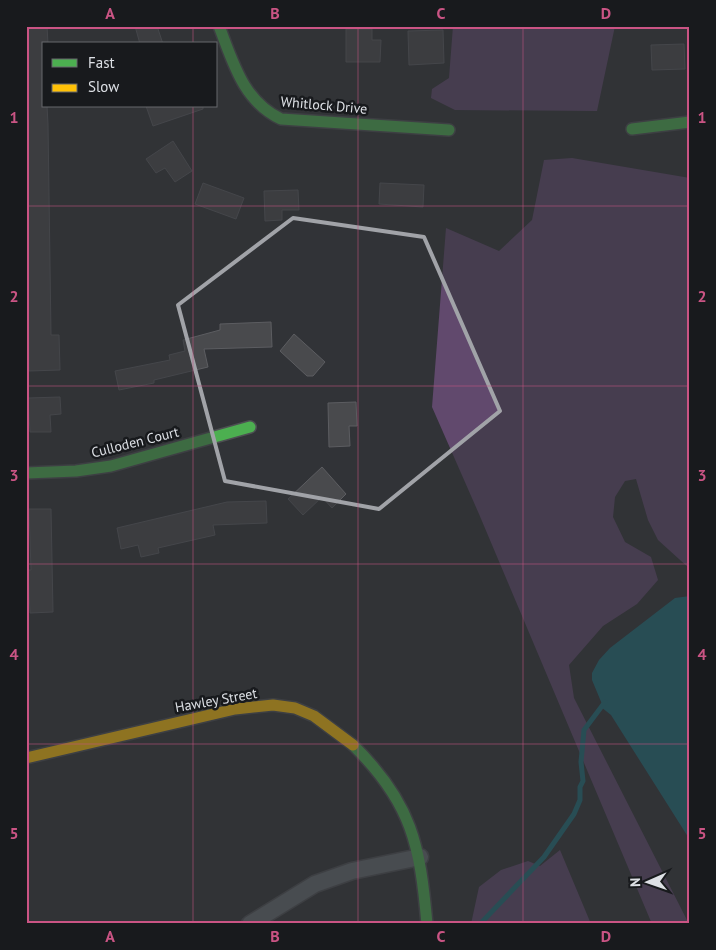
<svg xmlns="http://www.w3.org/2000/svg" width="716" height="950" font-family="'PT Sans',sans-serif">
<style>
.green{fill:#61496d}
.water{fill:#1e6d79}
.lines{fill:none;stroke-linecap:round;stroke-linejoin:round}
.stream{stroke:#1e6d79;stroke-width:5}
.building{fill:#494a4d;stroke:#5c5d61}
.street-casing{stroke:#4d4f52;stroke-width:19}
.fast-casing{stroke:#4d4f52;stroke-width:14}
.slow-casing{stroke:#4d4f52;stroke-width:14}
.street{stroke:#646a6f;stroke-width:16}
.fast{stroke:#4caf50;stroke-width:11}
.slow{stroke:#ffc107;stroke-width:11}
.marked{fill:none;stroke:#a1a3a8;stroke-width:4;stroke-linejoin:round}
.grid{fill:none;stroke:#ca5484;stroke-width:1;stroke-opacity:0.55}
.labels{text-anchor:middle;dominant-baseline:central;stroke-width:5;stroke-linejoin:round;paint-order:stroke}
.street-label{font-size:14px;fill:#dde0e5;stroke:#181a1d}
.neatline{fill:none;stroke:#ca5484;stroke-width:2}
.grid-label{font-size:16px;text-anchor:middle;font-weight:bold;fill:#ca5484}
</style>
<rect width="100%" height="100%" fill="#313337"/>
<g class="green">
<path d="M453,26h162l-18,85 -142,-1 -24,-12 1,-9 17,-11z"/>
<path d="M572,158l118,20v391l-32,-29 -10,-20 -12,-41 -11,2 -10,16 -2,20 12,25 26,15 7,23 -21,24 -34,22 -34,39 5,33 115,226h-37l-173,-410 -47,-107 14,-179 53,23 33,-31 12,-60z"/>
<path d="M560,850l31,74h-120l8,-37 22,-17 27,-9 12,5z"/>
</g>
<path class="water" d="M690,596v244l-79,-125 -10,-8 1,-3 -10,-24v-7l7,-13 11,-12 65,-50z"/>
<g class="lines">
<path class="stream" d="M480,924l64,-67 30,-43 6,-14v-13l3,-6 -2,-19 3,-32 21,-28"/>
</g>
<g class="building">
<path d="M26,26h21l1,18h-4v62h3l1,18 3,211h8l1,35 -31,1z"/>
<path d="M135,26h22l6,18h-23z"/>
<path d="M346,29h26v11h9l-1,22h-34z"/>
<path d="M443,30l1,33 -35,2 -1,-34z"/>
<path d="M684,44l1,25 -33,1 -1,-25z"/>
<path d="M146,106h57v3l-50,17z"/>
<path d="M173,141l19,30 -17,11 -10,-14 -9,5 -10,-14z"/>
<path d="M203,183l41,15 -8,21 -41,-15z"/>
<path d="M380,183l44,2 -1,22 -44,-3z"/>
<path d="M298,190l1,20h-17v10l-17,1 -1,-30z"/>
<path d="M271,322l1,25 -68,2 4,18 -54,13v3l-35,7 -4,-19 55,-11 -1,-5 16,-4 -2,-11 37,-10v-6z"/>
<path d="M294,334l31,28 -12,14h-6l-27,-25z"/>
<path d="M60,397l1,17 -11,1 1,17h-21l-2,-34z"/>
<path d="M356,402l1,24h-8l1,20 -21,1 -1,-44z"/>
<path d="M322,467l24,27 -14,14 -10,-11 -19,18 -15,-16z"/>
<path d="M266,501l1,22 -54,2 2,10 -57,13 1,5 -18,4 -3,-12 -17,4 -4,-21 110,-26z"/>
<path d="M29,509h22l2,103 -23,1 -2,-43h3z"/>
</g>
<g class="lines">
<defs>
<path id="street" d="M250,924l65,-40 37,-13 68,-14"/>
<g id="fast">
<path d="M219,26c14,36 24,75 62,93l168,11"/>
<path d="M632,129l58,-7"/>
<path d="M26,473l50,-2 35,-5 139,-39"/>
<path d="M353,745c59,58 67,100 74,179"/>
</g>
<path id="slow" d="M26,758l209,-49 38,-4 22,3 19,8 39,29"/>
</defs>
<use href="#street" class="street-casing"/>
<use href="#fast" class="fast-casing"/>
<use href="#slow" class="slow-casing"/>
<use href="#street" class="street"/>
<use href="#fast" class="fast"/>
<use href="#slow" class="slow"/>
</g>
<path d="M0 0H716V950H0ZM293,218l131,19 76,174 -121,98 -154,-28 -47,-176z" fill="#313337" fill-opacity=".55" fill-rule="evenodd"/>
<path class="marked" d="M293,218l131,19 76,174 -121,98 -154,-28 -47,-176z"/>
<path class="grid" d="M193,26v18M358,26v898M523,26v898M193,106v818M26,206h664M26,386h664M26,564h664M26,744h664"/>
<g class="labels">
<g class="street-label">
<text transform="translate(324 105) rotate(5)">Whitlock Drive</text>
<text transform="translate(135 442) rotate(-14)">Culloden Court</text>
<text transform="translate(216 700) rotate(-10)">Hawley Street</text>
</g>
</g>
<rect width="716" height="950" fill="none" stroke="#181a1d" stroke-width="55"/>
<rect x="42" y="42" width="175" height="65" fill="#181a1d" stroke="#67696d"/>
<rect x="52" y="59" width="25" height="8" fill="#4caf50" stroke="#67696d"/>
<text x="88" y="68" font-size="15" fill="#dde0e5">Fast</text>
<rect x="52" y="84" width="25" height="8" fill="#ffc107" stroke="#67696d"/>
<text x="88" y="92" font-size="15" fill="#dde0e5">Slow</text>
<g transform="translate(648 882) rotate(268)" stroke="#181a1d" stroke-width="4" paint-order="stroke">
<path d="M0-4L9 19L0 12L-9 19Z" fill="#dde0e5"/>
<text y="-8" font-size="14" font-weight="bold" text-anchor="middle" fill="#dde0e5">N</text>
</g>
<rect x="28" y="28" width="660" height="894" class="neatline"/>
<g class="grid-label">
<text x="110" y="19">A</text>
<text x="275" y="19">B</text>
<text x="441" y="19">C</text>
<text x="606" y="19">D</text>
<text x="14" y="123">1</text>
<text x="702" y="123">1</text>
<text x="14" y="302">2</text>
<text x="702" y="302">2</text>
<text x="14" y="481">3</text>
<text x="702" y="481">3</text>
<text x="14" y="660">4</text>
<text x="702" y="660">4</text>
<text x="14" y="839">5</text>
<text x="702" y="839">5</text>
<text x="110" y="942">A</text>
<text x="275" y="942">B</text>
<text x="441" y="942">C</text>
<text x="606" y="942">D</text>
</g>
</svg>
